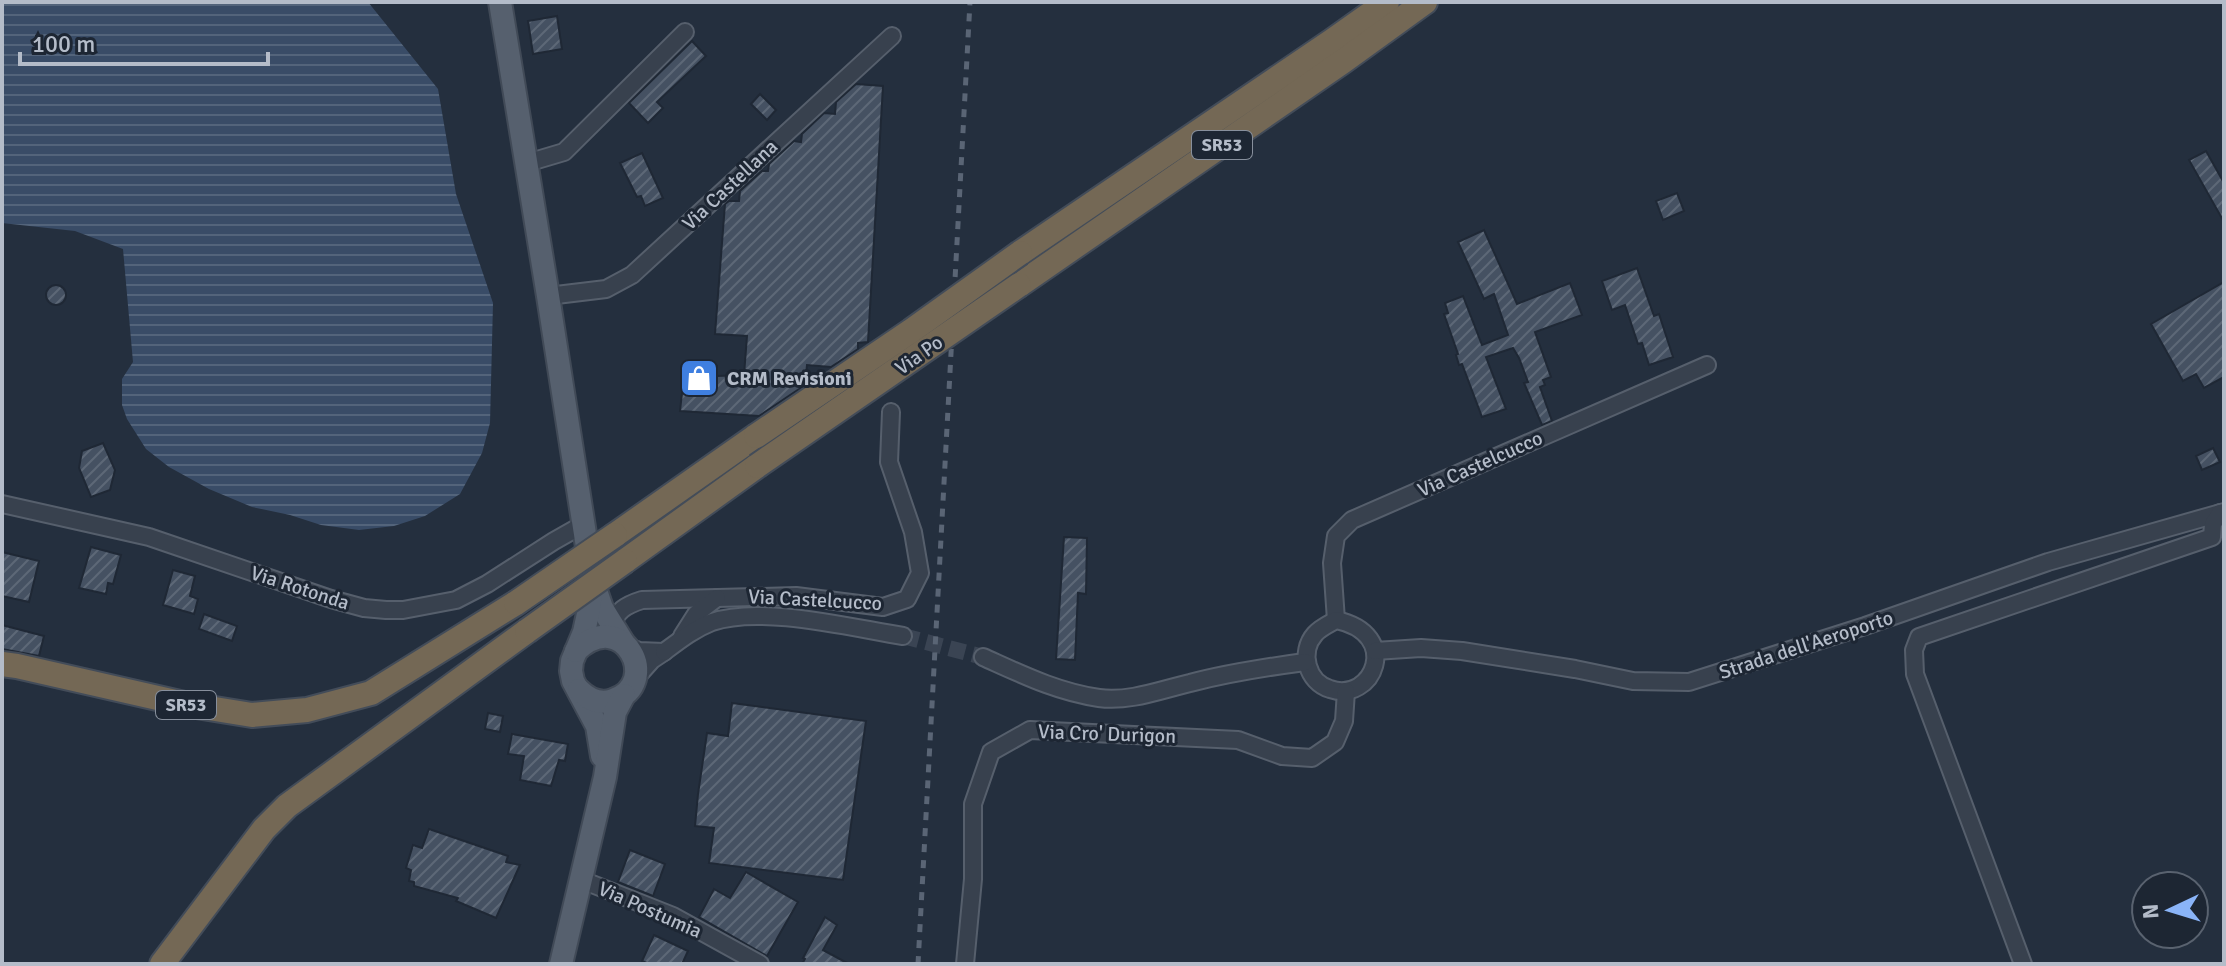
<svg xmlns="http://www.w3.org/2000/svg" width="2226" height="966" font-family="Signika,sans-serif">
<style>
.water{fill:url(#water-rules)}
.building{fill:url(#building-hatch);stroke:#1f2835;stroke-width:2}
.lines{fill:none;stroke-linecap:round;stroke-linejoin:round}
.minor-tunnel{stroke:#3a4453;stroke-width:16;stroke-dasharray:16 8;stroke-linecap:butt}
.minor-casing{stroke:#565f6c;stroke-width:20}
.major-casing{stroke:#414a57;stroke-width:26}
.highway-casing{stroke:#434c59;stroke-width:28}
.minor{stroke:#38414e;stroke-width:16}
.major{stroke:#56606e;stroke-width:22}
.highway{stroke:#746855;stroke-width:24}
.rail{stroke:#5a6575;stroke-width:5;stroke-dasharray:8 8;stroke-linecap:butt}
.highway-bridge-casing{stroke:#434c59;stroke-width:28;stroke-linecap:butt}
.highway-bridge{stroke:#746855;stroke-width:24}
.labels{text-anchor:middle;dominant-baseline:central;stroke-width:6;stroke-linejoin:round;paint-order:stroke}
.shield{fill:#1d2633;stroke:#878f9c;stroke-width:2}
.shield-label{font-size:18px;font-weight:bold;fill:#b4bcc9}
.street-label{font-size:20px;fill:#b4bcc9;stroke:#1d2633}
.poi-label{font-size:20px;font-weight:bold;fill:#b4bcc9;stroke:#1d2633;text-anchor:start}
</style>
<defs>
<pattern id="water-rules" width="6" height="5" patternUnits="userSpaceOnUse" patternTransform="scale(2)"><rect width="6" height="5" fill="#394c67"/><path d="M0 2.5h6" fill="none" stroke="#53647b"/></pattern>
<pattern id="building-hatch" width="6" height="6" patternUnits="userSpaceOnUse" patternTransform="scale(2)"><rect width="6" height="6" fill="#455162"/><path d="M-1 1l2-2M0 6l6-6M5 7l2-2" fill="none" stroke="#5d6877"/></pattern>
</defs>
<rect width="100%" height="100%" fill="#242f3e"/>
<path class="water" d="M2,2h366l70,87 18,105 37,109 -3,120 -8,30 -22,41 -35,22 -31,10 -35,4 -38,-5 -31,-10 -38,-8 -43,-18 -40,-22 -23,-18 -19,-30 -5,-14v-26l11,-17 -10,-113 -48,-18 -73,-8z"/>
<g class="building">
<path d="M557,16l5,33 -29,5 -5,-33z"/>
<path d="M692,41l14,15 -49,46 6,6 -15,15 -19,-20z"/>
<path d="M856,84l27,2 -15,256 -10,1v6l-27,18 -24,-2 -2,20 -46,31 -79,-5 5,-46 32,1v10l27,-1 3,-39 -32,-2 10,-130 4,-3h10l1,-10 22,-20h6l1,-7 25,-23 7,1 1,-8 22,-21 11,1 1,-12z"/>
<path d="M760,94l16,16 -9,10 -16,-16z"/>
<path d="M2206,151l18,32v39l-35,-62z"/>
<path d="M642,153l21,45 -18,8 -4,-10 -4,1 -17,-34z"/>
<path d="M1677,193l7,18 -21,9 -7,-19z"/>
<path d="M1484,230l33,74 53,-21 12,32 -47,17 16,45 -8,3 2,5 -5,2 12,34 -10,4 -18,-42 4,-1 -9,-24 -6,-10 -27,9 20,52 -24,8 -20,-53 -3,1 -3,-10 2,-1 -14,-40 4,-1 -3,-10 18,-7 19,49 26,-10 -14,-41 -10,5 -26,-57z"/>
<path d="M1637,268l17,48 5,-2 14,43 -24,8 -7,-22 -4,1 -13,-39 -13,5 -10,-29z"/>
<path d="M2224,282v95l-20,11 -8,-14 -13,7 -32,-57z"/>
<circle cx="56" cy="295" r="10"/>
<path d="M103,443l12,27 -5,20 -19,7 -12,-29 3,-17z"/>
<path d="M2213,448l7,14 -18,8 -6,-14z"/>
<path d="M1064,537l23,1 -1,56 -8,-1 -3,67 -19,-1z"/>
<path d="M91,547l30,8 -8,29 -5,-1 -2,11 -27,-6z"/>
<path d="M2,552l37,9 -10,41 -27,-6z"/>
<path d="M173,570l22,6 -5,20 8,3 -4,15 -31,-9z"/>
<path d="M204,614l33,12 -5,15 -33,-12z"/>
<path d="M2,625l42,11 -5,20 -37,-7z"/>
<path d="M732,703l134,18 -23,159 -134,-17 5,-35 -19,-2 3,-32 9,-61 21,3z"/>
<path d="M488,713l15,3 -3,16 -15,-3z"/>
<path d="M512,734l56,10 -3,17 -6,-1 -8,26 -31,-6 4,-24 -16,-2z"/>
<path d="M429,829l79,27 -2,6 14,3 -24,53 -40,-17 2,-3 -44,-12v-4l-5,-1 2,-11 -5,-2 7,-23 9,3z"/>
<path d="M630,850l35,14 -12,32 -35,-14z"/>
<path d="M746,872l52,30 -31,54 -68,-39 15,-28 16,9z"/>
<path d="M825,917l12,8 -14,25 26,14h-47l3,-5 -2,-1z"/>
<path d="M654,935l34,16 -6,13h-33l-7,-3z"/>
</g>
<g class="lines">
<path class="minor-tunnel" d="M903,636l80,21"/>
<defs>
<g id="minor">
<path d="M527,163l37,-11 121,-120"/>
<path d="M548,296l58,-7 26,-14 260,-239"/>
<path d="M2,504l147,33 182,62 33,9 22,2h17l53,-10 31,-16 67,-43 30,-17"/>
<path d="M1336,620l-4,-57 4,-27 16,-16 355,-155"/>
<path d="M1336,620c67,14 37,84 -6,69 -23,-7 -31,-37 -15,-55 5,-6 14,-10 21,-14z"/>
<path d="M612,628c3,-17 14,-23 30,-28l154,-4 87,11 24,-8 13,-26 -7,-41 -24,-70 2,-50"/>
<path d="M682,636l14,-22 21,-16"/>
<path d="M628,647l11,4 25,1 -12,8 -17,19"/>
<path d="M1375,651l46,-3 41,3 113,18 58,12 56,1 176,-56 183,-64 176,-50"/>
<path d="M664,652c16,-12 30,-23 48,-30 49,-17 140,6 191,14"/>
<path d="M983,657c38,17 74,35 116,41 31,4 61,-8 91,-15 38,-10 77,-16 115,-21"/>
<path d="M582,880l91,36 87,48"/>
<path d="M965,964l8,-85v-75l18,-52 39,-22 208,10 44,16 30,2 23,-16 9,-21 2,-30"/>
<path d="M2023,964l-108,-290 -1,-24 5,-13 293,-100 1,-13 7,-11"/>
</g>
<g id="major">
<path d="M500,2l48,294 44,283 10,29 21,34"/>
<path d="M592,584l-3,25 -5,23 -12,29 -1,10 2,10 24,45 5,30"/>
<path d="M576,651c47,-46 87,33 37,49 -14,5 -25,-1 -34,-10"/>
<path d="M561,964l44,-187 10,-65 9,-17"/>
</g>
<g id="highway">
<path d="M1020,253l312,-212 55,-39"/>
<path d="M1019,285l323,-223 83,-60"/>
<path d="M615,535l141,-99"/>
<path d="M625,561l132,-95"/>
<path d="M2,664l15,2 167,38 68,11 55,-5 64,-17 145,-90"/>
<path d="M162,964l102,-135 23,-23 240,-175"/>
</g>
</defs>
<use href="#minor" class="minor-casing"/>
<use href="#major" class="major-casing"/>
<use href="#highway" class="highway-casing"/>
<use href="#minor" class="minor"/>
<use href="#major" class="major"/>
<use href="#highway" class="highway"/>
<path class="rail" d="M918,964l52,-962"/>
<defs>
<g id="highway-bridge">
<path d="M756,436l155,-105 109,-78"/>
<path d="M757,466l262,-181"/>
<path d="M516,603l99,-68"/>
<path d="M527,631l98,-70"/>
</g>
</defs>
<use href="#highway-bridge" class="highway-bridge-casing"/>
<use href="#highway-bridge" class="highway-bridge"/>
</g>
<defs>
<symbol id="shop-square" viewBox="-11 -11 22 22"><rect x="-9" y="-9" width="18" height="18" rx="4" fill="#3f7fe0" stroke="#1d2633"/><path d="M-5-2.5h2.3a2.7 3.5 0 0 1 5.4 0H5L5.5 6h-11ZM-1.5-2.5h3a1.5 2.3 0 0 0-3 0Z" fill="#fff"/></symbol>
</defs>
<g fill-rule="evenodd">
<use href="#shop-square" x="677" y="356" width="44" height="44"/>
</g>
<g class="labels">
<g class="shield">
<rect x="1192" y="131" width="60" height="28" rx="6"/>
<rect x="156" y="691" width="60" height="28" rx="6"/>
</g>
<g class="shield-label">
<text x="1222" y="145">SR53</text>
<text x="186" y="705">SR53</text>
</g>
<g class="street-label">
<text transform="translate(730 185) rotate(-43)">Via Castellana</text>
<text transform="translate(919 355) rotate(-35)">Via Po</text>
<text transform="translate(1480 464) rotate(-24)">Via Castelcucco</text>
<text transform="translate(300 588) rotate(18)">Via Rotonda</text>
<text transform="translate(815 600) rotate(3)">Via Castelcucco</text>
<text transform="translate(1806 645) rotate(-18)">Strada dell'Aeroporto</text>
<text transform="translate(1107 734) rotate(2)">Via Cro' Durigon</text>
<text transform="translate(650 910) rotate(24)">Via Postumia</text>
</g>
<g class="poi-label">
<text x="727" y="378">CRM Revisioni</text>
</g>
</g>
<rect width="2226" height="966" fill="none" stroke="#b4bcc9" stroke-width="8"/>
<g transform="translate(2170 910) rotate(266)"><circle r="38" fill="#1d2633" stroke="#59626f" stroke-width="2"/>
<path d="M0-6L14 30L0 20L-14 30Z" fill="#8ab4f8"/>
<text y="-12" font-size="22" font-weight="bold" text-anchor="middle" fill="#b4bcc9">N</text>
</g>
<path d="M20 52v12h248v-12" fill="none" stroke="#b4bcc9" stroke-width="4"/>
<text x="32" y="52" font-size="24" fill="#b4bcc9" stroke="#1d2633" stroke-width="6" paint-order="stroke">100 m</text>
</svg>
